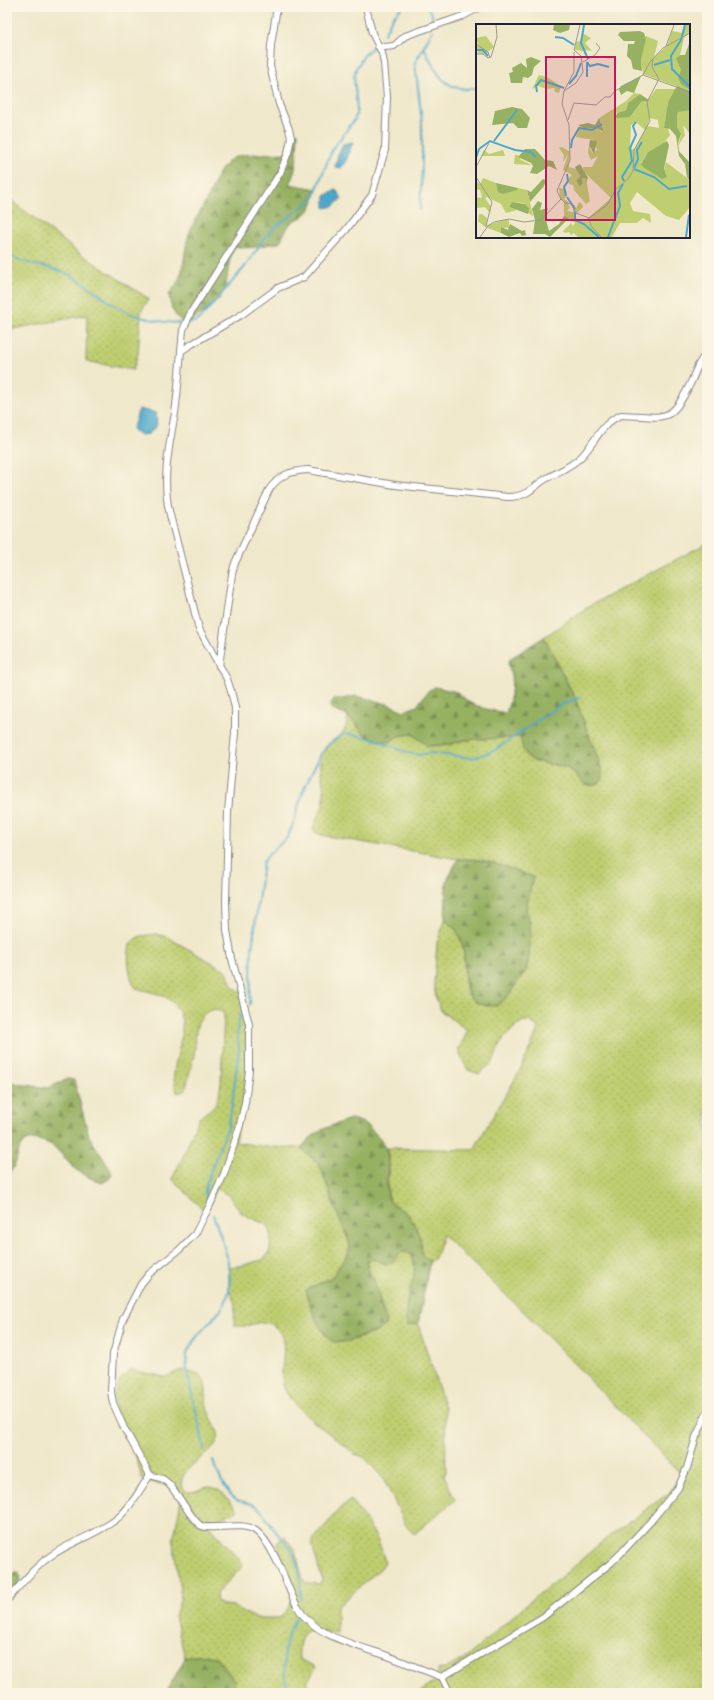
<svg xmlns="http://www.w3.org/2000/svg" width="714" height="1700" font-family="'IM FELL Double Pica',serif">
<style>
.grass{fill:url(#grass-dots);stroke:#707856}
.forest{fill:url(#forest-firs);stroke:#5c6a4e}
.water{fill:#4ca7ca;stroke:#376482}
.lines{fill:none;stroke-linecap:round;stroke-linejoin:round}
.stream{stroke:#4ca7ca;stroke-width:2}
.minor-casing{stroke:#888583;stroke-width:8}
.minor{stroke:#fff;stroke-width:6}
.inset-river{fill:none;stroke:#4ca7ca;stroke-width:2}
.inset-road{fill:none;stroke:#9d9991;stroke-width:1}
.view{fill:#c2185b;fill-opacity:0.15;stroke:#c2185b;stroke-width:2}
.inset-edge{fill:none;stroke:#22223b;stroke-width:2}
</style>
<defs>
<pattern id="grass-dots" width="8" height="8" patternUnits="userSpaceOnUse"><rect width="8" height="8" fill="#bece70"/><path d="M2 2h.1M6 6h.1" fill="none" stroke="#a3b162" stroke-width="1.8" stroke-linecap="round"/></pattern>
<pattern id="forest-firs" width="22" height="20" patternUnits="userSpaceOnUse"><rect width="22" height="20" fill="#96b162"/><path d="M5 1l3.5 6h-7zM16 11l3.5 6h-7z" fill="#7a9052"/></pattern>
</defs>
<rect width="100%" height="100%" fill="#fcf5e5"/>
<filter id="ink" filterUnits="userSpaceOnUse"><feTurbulence type="fractalNoise" baseFrequency=".025" numOctaves="2"/><feDisplacementMap in="SourceGraphic" scale="8" xChannelSelector="R" yChannelSelector="G"/><feConvolveMatrix kernelMatrix="1 2 1 2 8 2 1 2 1" color-interpolation-filters="sRGB"/></filter>
<filter id="wash" filterUnits="userSpaceOnUse"><feTurbulence type="fractalNoise" baseFrequency=".012" numOctaves="4" result="noise"/><feDisplacementMap in="SourceGraphic" scale="16" xChannelSelector="R" yChannelSelector="G"/><feGaussianBlur stdDeviation="0.9" result="paint"/><feColorMatrix in="noise" values="0 0 0 0 0 0 0 0 0 0 0 0 0 0 0 0 0 1.4 0 .05"/><feComposite in="paint" operator="in"/></filter>
<g filter="url(#wash)">
<rect width="100%" height="100%" fill="#efe8cb"/>
<g class="grass">
<path d="M7,200l5,1 67,52 70,46 -8,12 -3,43 -5,16 -47,-9 1,-46 -80,15z"/>
<path d="M707,543v1150h-289l21,-14 -1,-9 13,-4 15,-8 58,-52 43,-34 37,-32 65,-47 12,-19 -155,-160 -83,-79 -8,23 -5,3 -5,-2 -3,-5 -2,-17 -3,-7 -8,-15 -19,-13c-7,-19 4,-38 -4,-54l88,2c21,-41 51,-79 64,-123l-9,-6h-6l-10,8 -12,13 -8,20 -14,12 -11,-4 -9,-17v-6l6,-10 2,-7 -25,-18 -6,-13 -2,-14 3,-42 8,-23c33,20 8,65 29,81 3,3 9,3 12,5l23,-11 9,-14 9,-12 2,-16 1,-30 -4,-15 7,-31c-27,-10 -46,-19 -75,-18l-137,-24 -8,-4c1,-13 11,-20 11,-32 1,-15 -7,-33 -1,-47 7,-17 23,-10 25,-36l15,17 8,5 19,4 8,-6 14,-2 17,12 22,-2 14,-4 56,-3 13,25c11,0 25,2 34,7 14,8 12,21 31,15l3,-14 -14,-37 -13,-35 -31,-61 45,-31z"/>
<path d="M156,934l11,3 60,34 5,15 9,6 9,74 -15,76 32,5 34,1 16,14 4,6 14,40 14,33 1,6 -2,7 -16,23 -19,10 -6,10 9,23 12,18 11,4 17,-3 23,-8 5,-5 2,-6 -12,-40 -7,-12v-7l6,-2 13,5 15,-12h7c13,15 4,28 0,45 -3,10 -2,19 -1,29l11,-2 27,84 1,65 -2,2 11,25 -41,34 -7,-7 -24,-49 -19,-21 -10,-3c-22,-22 -54,-36 -69,-64 -10,-19 9,-49 -11,-64 -13,-10 -25,4 -40,-1l1,-21 -6,-16v-21l11,-1 22,-6 6,-5 2,-5 1,-15 -1,-6 -3,-4 -26,-12 -11,-17 -14,-8 -10,24 -34,-33 10,-20 16,-40 16,-13 5,-10 2,-13 3,-69c-9,-9 -20,-3 -25,7 -5,9 -3,23 -5,34 -3,12 -6,24 -9,36l-8,2c-1,-6 -4,-13 -3,-19 2,-24 19,-53 -3,-73 -6,-7 -26,-10 -35,-13 -7,-7 -11,-38 -4,-46 5,-7 15,-7 24,-8z"/>
<path d="M131,1370l34,7 16,-7 6,1 14,5 3,4c4,11 0,22 5,33 3,8 11,17 9,26 -6,18 -48,31 -33,52 8,2 11,0 18,-3 16,-5 25,12 35,22l-30,14 36,41 -28,29 1,8 6,3 10,1 10,6 13,6h24l9,-11 6,-12 -18,-52 7,-7 11,14 8,29 3,4 14,1 2,-5 -10,-34 1,-5 28,-33 10,-7c14,19 29,38 34,62l-4,6 -44,39v27c-8,-1 -18,-5 -25,-4 -13,1 -14,20 -13,29l17,8 -10,17 12,9h-92l7,-7 2,-5 -19,-24 -19,-2 -12,3 -10,-42 6,-19 -8,-55 9,-47 -10,-8 -30,-7 -9,-35 -17,-31 -2,-18 6,-16z"/>
</g>
<g class="forest">
<path d="M298,132c-1,16 0,38 -9,52l28,5c-3,12 -5,21 -15,28 -4,2 -9,3 -11,6 -5,6 -8,14 -12,20 -18,1 -27,8 -44,3 -7,14 -6,23 -9,38 -3,19 -26,31 -41,40 -12,-8 -15,-18 -16,-31 15,-13 14,-32 18,-51 2,-15 12,-27 19,-41 9,-15 11,-33 27,-43 7,-5 41,-4 52,-5l7,-17z"/>
<path d="M544,637l31,61 13,35 14,37v9l-3,5c-20,6 -18,-10 -33,-16 -10,-4 -31,-4 -38,-11 -5,-5 -7,-13 -7,-20l-56,3 -14,4 -23,2 -16,-12 -14,2 -8,6 -19,-4 -8,-5 -15,-17 -11,-4 -6,-3v-6l4,-5 2,2 19,-4 32,8 16,7 13,-5 11,-15 7,-4 22,5 13,11 16,6 20,4c6,-18 8,-32 2,-50l3,-5z"/>
<path d="M458,859c29,-1 48,8 75,18l-7,32 4,14 1,14 -4,32 -9,12 -9,14 -12,11c-7,0 -14,0 -21,-4 -22,-11 2,-63 -31,-82l1,-38z"/>
<path d="M68,1079l6,1 15,56 21,33 2,6 -3,4 -7,4c-10,-4 -19,-8 -27,-14 -14,-12 -17,-26 -38,-29 -4,-1 -10,-1 -14,3 -8,8 -3,23 -16,31v-94l11,4 30,4z"/>
<path d="M350,1119c11,1 17,6 24,13 27,29 5,40 16,70l19,13 8,15 3,7 2,17 3,4 5,3 -12,63 -11,2c-2,-10 -1,-20 1,-29 3,-16 13,-30 0,-45h-7l-8,10 -7,2 -13,-5 -6,2c0,10 6,16 9,25 3,7 3,14 5,21 2,6 6,11 4,17 -3,8 -11,8 -18,10 -10,4 -24,11 -35,7 -10,-4 -25,-40 -26,-51l26,-13 16,-23 2,-7 -1,-6 -14,-33 -14,-40 -4,-6 -16,-14c17,-20 26,-20 49,-29z"/>
<path d="M18,1572c6,9 -5,20 -11,27v-23z"/>
<path d="M197,1655l19,2 19,24 -2,5 -7,7h-60l19,-35z"/>
</g>
<g class="water">
<path d="M353,142l-7,19 -6,7 -5,-1 3,-13 5,-10z"/>
<path d="M336,190l6,8 -8,8 -9,2v-12z"/>
<path d="M139,409l17,4 1,12 -8,9 -8,1 -9,-5z"/>
</g>
<g class="lines">
<g class="stream">
<path d="M427,7l5,7v5"/>
<path d="M384,34l9,-17 9,-10"/>
<path d="M424,48c12,24 20,46 53,40"/>
<path d="M420,210l2,-44v-44l-7,-59 18,-33"/>
<path d="M7,254c18,12 41,11 61,20 15,7 29,19 43,29 20,14 44,19 69,20"/>
<path d="M188,323l10,-2 46,-53 12,-17 7,-11 11,-12 31,-23 9,-9 18,-46 23,-31 2,-10 -3,-32 2,-8 8,-14 12,-11"/>
<path d="M250,1005l2,-56 11,-87 7,-9 17,-15 5,-11 10,-33 9,-20 10,-20 7,-9 9,-7 7,-4 11,1 22,5 31,13 11,2 11,-2 43,5 22,-8 65,-45 21,-8"/>
<path d="M208,1205l-3,-14 2,-10 21,-54 4,-22 7,-56 -2,-18 3,-17"/>
<path d="M204,1450c-3,-25 -12,-50 -16,-75 -1,-7 -3,-14 -1,-21 6,-17 22,-30 33,-43 21,-25 3,-70 -7,-96"/>
<path d="M213,1460c5,13 11,31 23,39 6,4 15,3 20,7 7,4 10,13 15,19 6,9 13,15 19,23 10,13 11,35 11,51"/>
<path d="M288,1693c-4,-16 -6,-40 0,-56 3,-9 7,-17 10,-26"/>
</g>
</g>
</g>
<g filter="url(#ink)">
<g class="lines">
<defs>
<g id="minor">
<path d="M366,7l6,26 10,20 2,10 3,34 -2,53 -13,45 -26,35 -42,47 -26,11 -37,27 -49,29 -11,7c-2,21 -3,42 -6,62 -6,33 -13,65 -6,98l30,118 28,50 4,12 4,17v25l-7,79 -2,90 1,28 5,29 17,65v46l-4,33 -6,26 -15,45 -14,31 -15,29 -16,16 -30,24 -8,10 -18,35 -10,35 -2,38 2,11 11,25 26,47 13,4 6,5c9,10 23,36 31,41 9,7 42,-5 56,6 19,15 30,54 41,75 16,30 59,39 88,49 19,7 38,15 57,22l8,16"/>
<path d="M378,46l7,1 9,-1 11,-10 58,-20 17,-9"/>
<path d="M181,351l2,-21 8,-18 89,-139 8,-20 3,-15 -2,-9 -10,-25 -9,-38 1,-21 6,-38"/>
<path d="M219,666l13,-92 3,-11 34,-73c10,-15 21,-19 39,-20l87,15 113,12c6,0 12,-1 18,-4 6,-3 12,-9 18,-13 11,-7 27,-13 37,-23 14,-14 20,-34 40,-42 44,1 49,12 71,-35 4,-10 7,-19 15,-27"/>
<path d="M7,1600c14,-15 28,-34 45,-45 22,-15 47,-21 67,-38 13,-11 21,-28 31,-42"/>
<path d="M442,1677l101,-60 69,-55 10,-10 28,-30 28,-34 9,-20 9,-31 11,-24"/>
</g>
</defs>
<use href="#minor" class="minor-casing"/>
<use href="#minor" class="minor"/>
</g>
</g>
<g transform="translate(476 24)">
<rect width="214" height="214" fill="#efe8cb"/>
<path d="M208,1h6v6l-6,7 -4,17 -3,2 4,13 -3,8 12,13 -47,-17 -2,-14 5,-24 12,5 -4,16 13,-11 5,-15 10,2zM106,9l9,5 -6,5 7,8 -6,-1 -1,6 -1,-5 -9,-1 1,-8 4,-1zM10,12l8,11 -9,7 -8,-1 2,-3 -3,-1 2,-5 -2,-6zM63,51l8,2 14,9 -2,7 -4,-1 -1,-4 -8,1 -8,-3 -6,3zM180,65h20l-8,13 -3,21 -1,5 4,1 2,6 -6,8 -16,9 -7,11 3,5 13,8 7,-5 2,-9 21,16 3,3v26l-11,13 -13,-4 -29,-24 -7,11 3,8 17,3 1,9 -8,-5 -6,5h-17l-8,14h-34l-4,-4 -3,2 -2,-3 -4,1 -2,-2 8,-8 2,3 2,-3 -11,-7v-15l-4,-2 -1,-11 7,1 1,6 -3,4 5,3 -2,1 3,4 -3,4 6,1 1,-8 2,5 3,-7 3,2 1,3 -8,8 2,5h9l25,-22 -27,-26 -1,-5h9l6,-11 -7,4 -3,-7 1,-8 3,8 5,-3 -3,-10 -18,-3 2,-8 2,-3 16,2 6,4 2,-1 -5,-13 27,-17 8,-8 6,1 -12,9 -2,7 -10,3 -1,4h15l13,-17 3,3zM174,94l8,2 1,8 -12,-2zM160,98l9,8 -11,20 -4,-3 1,-22zM206,86h8v24l-7,-9 2,10 -7,11 3,-11 -4,-8v-10l1,-5zM86,123l8,5 -1,15 8,2 3,7 -4,5 2,4 5,-1 -1,-6h4l4,23 -4,3 -12,-14 -1,-5 -4,-1 -1,-5 4,-4 -9,-5 5,-16 -5,8 1,-7 -5,-7zM8,126l5,4 14,-4 2,6h-24zM39,131h3l3,5 11,5 -18,-1zM7,154l13,5 7,11 15,-6 9,2 6,26 -5,-3v-6l-4,-4 -12,-1 -3,5 8,3 -11,3 -5,-9 -14,-7 -2,1 6,9 -1,6 -5,-6 -8,1 -1,10v-21l5,1 1,-2 -2,-6 -4,-1v-8l4,3zM6,190l5,4v7l22,-6v9h-8v5l-16,-6 -7,-6 1,-7z" fill="#bece70" fill-rule="evenodd"/>
<path d="M78,1h16l-1,5 -9,3 -7,-3zM164,7l4,2 2,6 -5,21 1,11 -9,-2 -2,-9 -4,-4 1,-12h6l1,-3h-11l-6,-6 2,-3zM214,17v49l-9,-6 -3,-6 3,-8 -5,-12 4,-3h5zM55,33l10,4 -7,6 -2,8 -4,3 -5,-1 -1,6h-11l-2,-10 4,-1 -1,-4 9,-5 6,5 -1,-9zM165,52l-7,17 -7,-2 -6,4 -2,-5 2,-4zM201,62l13,5v19l-12,2 -1,5v10l4,7 -3,9 1,8 11,12v18l-3,-4 -2,-13 -6,-8 -3,-20 -6,-7 -6,-1 4,-26zM164,70l9,6 -2,2 -5,-1 -12,16 -15,1 2,-5 9,-3 2,-7zM36,83l10,2 8,9 -3,10h-9l-5,-5 -21,2 3,-14zM123,94l5,14 -8,-4h-12l-6,-3 10,-2 7,2zM114,116l7,1 -3,13 -5,-9zM191,117l2,4 -5,24 3,8 -5,2 -18,-11 -3,-4 7,-12zM49,125h10l10,11 8,1 4,9 -8,-4 -12,8 -7,-1 3,-7 -2,-3 -13,-6zM104,140l8,14 -3,6 1,-6h-4l1,6 -4,2 -3,-5 4,-5 -5,-9zM67,155l3,1 -2,6 -14,16 -3,-12 4,2zM20,159l22,5 -1,2 -14,4 -5,-2zM62,177l4,2 -2,7 8,-2 -3,8 4,15 10,-7 5,-8 5,2 -19,19 -5,-3h-12l2,-14 -3,-11zM36,178l13,2 4,4 -1,6 -19,-7zM34,200l12,7 3,-1 1,5 -10,2 6,-1 -2,-3 -11,4 -8,-4v-6l7,3z" fill="#96b162"/>
<path class="inset-river" d="M108,1l-3,18 7,16M79,13l8,1 11,7M205,16l-10,16 1,13 18,18M205,16l4,-15M0,26h7l5,6M111,38l3,4 8,-2 11,3M178,41l16,-5M111,53v-15M93,60l7,-8 5,-13M61,68l-1,-6 5,-6 23,8M18,117l23,-31M95,124l1,-8 7,-12 13,2 10,-6M0,134l3,-9 11,-8 25,9 16,2 5,5M158,144l4,-9 -1,-9 5,-8M158,145l20,8 15,12 18,-3M148,157l-2,-4 10,-16 -2,-13 6,-13 -3,-9 3,-4M90,172l-2,-9 4,-6 -1,-7M91,173l8,12M99,188v8l9,4 15,13M132,213l12,-31 -2,-13 5,-9M210,213l3,-22"/>
<path class="inset-road" d="M104,1l-6,25 7,6 2,16 -7,11 -12,8 -2,13 7,21 1,35 -13,31 4,8 4,4 6,1 5,9 13,5 2,8 10,11M0,20l12,8 2,6M190,22l8,-21M0,30h7l5,4 3,-1 6,-20 -1,-12M107,38l12,-7 5,-7 -4,-5M167,51l47,17M88,67l10,-19v-20M92,96l6,-17 22,2 9,-8h5l5,-6 28,-16 7,-13 13,-14 27,-15M0,143l13,-24M0,153l16,25 -6,24M113,194l18,-13 9,-16 12,-10 5,-8 1,-21 16,-29 -3,-19 12,-23 -7,-12 1,-8M4,213l8,-11 6,-4 15,-3 15,3 17,-2 20,-21"/>
<path class="view" d="M70,33h69v163h-69z"/>
<rect width="214" height="214" class="inset-edge"/>
</g>
<rect width="714" height="1700" fill="none" stroke="#fcf5e5" stroke-width="24"/>
</svg>
